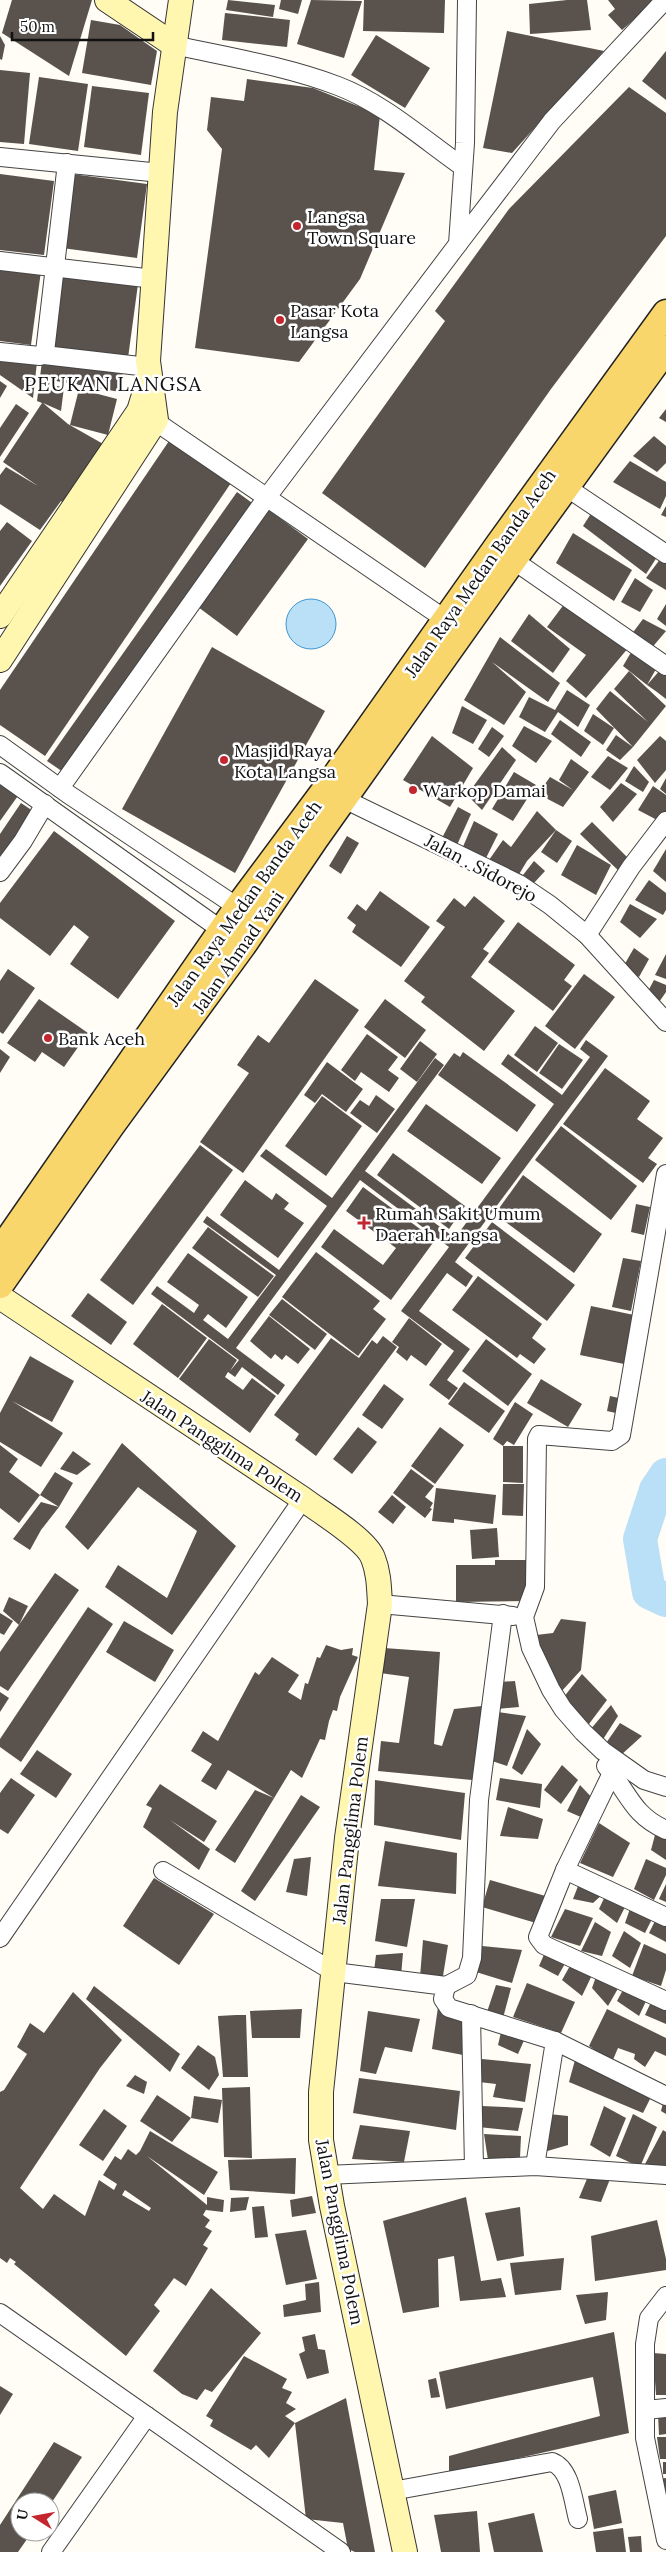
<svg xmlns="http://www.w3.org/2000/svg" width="666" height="2552" font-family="Lora,serif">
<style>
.water{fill:#b9e0f7;stroke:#3f96cf}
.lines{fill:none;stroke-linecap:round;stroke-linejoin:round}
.river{stroke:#b9e0f7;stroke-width:34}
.building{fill:#5a524d;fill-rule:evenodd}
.street-casing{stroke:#444;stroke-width:20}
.secondary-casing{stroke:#333;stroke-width:26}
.primary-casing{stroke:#222;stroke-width:29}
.street{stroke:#fff;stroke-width:18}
.secondary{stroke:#fff6b0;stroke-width:24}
.primary{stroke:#f9d66b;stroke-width:26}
.poi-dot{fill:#c4262e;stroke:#fff;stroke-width:2}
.labels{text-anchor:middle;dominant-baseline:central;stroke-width:5;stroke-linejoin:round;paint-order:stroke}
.poi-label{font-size:18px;fill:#111;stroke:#fff;text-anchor:start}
.street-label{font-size:18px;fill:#111;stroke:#fff}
.quarter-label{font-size:20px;letter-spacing:1px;fill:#111;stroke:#fff}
</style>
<rect width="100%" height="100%" fill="#fffdf5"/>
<circle class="water" cx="311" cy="624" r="25"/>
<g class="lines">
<path class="river" d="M666,1475l-10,15 -16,49 9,53 17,8"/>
</g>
<g class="building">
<path d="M12,0h80l-23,76 -67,-43z"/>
<path d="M228,0l47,5 -2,12 -47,-7z"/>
<path d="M281,0h21l-4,14 -19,-5z"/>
<path d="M311,0l51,1 -18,57 -47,-14z"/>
<path d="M364,0h81l-1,33 -81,-2z"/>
<path d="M567,0h20l4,30 -61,4 -1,-30z"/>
<path d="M608,0h48l-34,30 -14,-15 7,-6z"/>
<path d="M225,13l65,7 -3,27 -65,-7z"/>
<path d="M91,20l29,5 37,26 -6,34 -69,-12z"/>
<path d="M507,31l97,20 -92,102 -29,-5z"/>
<path d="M376,35l54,33 -25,40 -54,-33z"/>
<path d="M0,36l5,9 -3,15 -2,-1z"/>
<path d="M666,51v49l-24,-19z"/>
<path d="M0,70l30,3 -6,71 -24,-2z"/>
<path d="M39,77l49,7 -10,67 -49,-7z"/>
<path d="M247,79l66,9 67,27 -6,55 31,3 -45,106 -61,83 -104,-14 27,-199 -15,-19 4,-33 33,4z"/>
<path d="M92,86l57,7 -8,62 -57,-8z"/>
<path d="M629,87l37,26v123l-115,153 -126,179 -103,-75 123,-172 -10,-10 74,-102z"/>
<path d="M0,174l54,7 -10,74 -44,-5z"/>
<path d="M72,174l75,10 -10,74 -75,-10z"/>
<path d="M0,266l41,5 -10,74 -31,-4z"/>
<path d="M63,274l75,10 -10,74 -75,-11z"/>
<path d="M0,358l37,4 -4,36 -33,-23z"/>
<path d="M42,361l82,8 -4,23 -70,-12 -1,5 15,2 -3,24 -18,-8 25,21 37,21 -39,60 -5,-4 -21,29 -40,-26v-29l6,-8 32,19 -35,-24 39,-59 -5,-2z"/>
<path d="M0,381l7,5 -7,12z"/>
<path d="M79,389l38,10 -9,36 -38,-10z"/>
<path d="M16,404l13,9 -29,44v-29z"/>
<path d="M666,409v13l-7,-4z"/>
<path d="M654,436l12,10v17l-9,9 -24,-16z"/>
<path d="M169,441l62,42 -186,273 -45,-31v-35z"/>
<path d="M630,461l36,21v14l-6,13 -47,-27z"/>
<path d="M237,492l18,13 -189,269 -19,-13z"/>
<path d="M666,506v11l-5,-2z"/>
<path d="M269,510l39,29 -71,97 -39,-29z"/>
<path d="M592,512l67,42 -13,20 -63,-48z"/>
<path d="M7,522l25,19 -32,45v-55z"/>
<path d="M573,533l59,37 -18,31 -58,-38z"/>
<path d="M661,558l5,3v29l-20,-12z"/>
<path d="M635,578l18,12 -13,22 -19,-10z"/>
<path d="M565,603l64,44 -43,51 -20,-17 20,-26 -39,-28z"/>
<path d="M666,604v22l-9,-7z"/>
<path d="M529,614l41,35 -17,24 -42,-32z"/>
<path d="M643,619l23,12 -16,19 -19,-15z"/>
<path d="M500,637l60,46 -12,19 -56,-40 34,30 -22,33 -40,-25z"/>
<path d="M212,647l113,64 -90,162 -113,-64z"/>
<path d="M633,649l27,13 -13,23 14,-16 5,5v25l-9,-7 -10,-7 -24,-19z"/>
<path d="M629,671l37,35 -33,41 -13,13 -14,-10 10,-15 17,12 -37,-38 14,-18 38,31 -34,-33z"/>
<path d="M567,690l23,15 -12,22 -20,-15 -13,20 -26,-15 10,-20 26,13z"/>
<path d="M462,706l25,14 -14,24 -21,-11z"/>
<path d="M593,714l21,14 -11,17 -19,-14z"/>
<path d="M560,720l31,22 -10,15 -30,-23z"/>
<path d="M524,726l28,15 -16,22 -24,-17z"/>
<path d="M492,727l12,9 -15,21 -11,-8z"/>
<path d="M432,736l41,32 -23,39 -47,-27z"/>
<path d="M660,736l6,5v29l-11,13 -18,-23z"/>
<path d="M502,747l14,13 -34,50 -15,-15z"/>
<path d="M608,756l20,12 -18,22 -19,-13z"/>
<path d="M571,759l18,13 -26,35 -25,-13 12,-17 23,13 -14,-10z"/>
<path d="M634,766l15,16 -6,10 -18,-11z"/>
<path d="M514,772l22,13 -23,36 -21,-12z"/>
<path d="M666,778v16l-6,-5z"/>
<path d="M0,779l20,14 -20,28z"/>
<path d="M621,783l16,11 -24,28 -13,-15z"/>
<path d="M653,786l13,9v17l-7,9 -21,-11z"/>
<path d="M21,803l15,10 -36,51v-30z"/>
<path d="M458,807l13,7 -14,31 -15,-7z"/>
<path d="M537,811l19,19 -29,31 -9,15 -29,-16 14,-20 8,7z"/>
<path d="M474,821l24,13 -12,24 -24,-9z"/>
<path d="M592,822l38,38 -9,13 -41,-39z"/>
<path d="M556,830l16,11 -15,22 -16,-11z"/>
<path d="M54,831l121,90 -57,78 -48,-35 19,-27 -15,-12 -24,31 -50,-38v-15z"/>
<path d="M347,836l12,7 -18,31 -12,-8z"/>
<path d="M577,845l34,20 -15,30 -35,-20z"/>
<path d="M666,849v33l-13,-11z"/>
<path d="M534,861l11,10 -11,12 -11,-8z"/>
<path d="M649,880l17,13v17l-3,5 -28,-15z"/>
<path d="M380,891l50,36 -29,40 -49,-35 4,-7 -9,-7 10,-14 9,7z"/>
<path d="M474,896l31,25 -22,28 6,4 -18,24 44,34 -31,40 -63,-49 4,-5 -21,-16 41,-54 -9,-6 18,-23 11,9z"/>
<path d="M630,904l27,15 -17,19 -20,-16z"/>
<path d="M518,922l57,43 -11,15 8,6 -19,25 -65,-49z"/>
<path d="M634,948l15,11 -10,18 -16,-10z"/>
<path d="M666,954v25l-11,-4z"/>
<path d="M8,969l27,19 -32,46 -3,-2v-51z"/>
<path d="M584,974l31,23 -40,52 -30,-23z"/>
<path d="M315,979l44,31 -116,163 -43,-31 49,-69 -12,-8 21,-30 11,8z"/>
<path d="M654,980l12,5v7l-9,13 -10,-12z"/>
<path d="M39,999l49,34 -24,34 -22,-15 -7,10 -28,-19z"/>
<path d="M385,999l41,31 -21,28 -41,-31z"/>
<path d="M535,1026l23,17 -21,29 -23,-17z"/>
<path d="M367,1034l31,23 -10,13 11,8 -10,14 -28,-20 -6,9 -14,-11z"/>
<path d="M586,1040l22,16 -153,206 18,14 -7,11 -19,-14 -28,38 51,38 -23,31 11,8 -9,12 -20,-15 25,-34 -53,-40 48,-64 -89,-67 -124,168 49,37 -7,10 -36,-28 -7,10 -7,-5 -3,5 18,13 9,-12 24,18 -26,37 -71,-54 30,-40 28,21 -7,11 9,-11 -88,-66 6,-8 37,27 5,-8 -32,-23 21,-29 60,44 -22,31 -18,-14 -5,6 25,19 48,-64 -73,-53 4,-6 72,54 48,-64 -67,-50 6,-7 66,49 103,-140 9,7 -79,106 90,67 99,-134 -53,-40 7,-10 54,41 28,-38 -10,-8z"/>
<path d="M420,1041l17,13 -20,28 -17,-13z"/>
<path d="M559,1044l24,16 -21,29 -23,-16z"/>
<path d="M0,1049l10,8 -10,16z"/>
<path d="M463,1052l73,53 -19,27 -79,-57 16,-22 6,4z"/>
<path d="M327,1062l36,27 -17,23 -24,-18 -7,9 -11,-8z"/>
<path d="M605,1068l45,33 -13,18 26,19 -15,20 9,6 -14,19 -80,-59z"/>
<path d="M376,1095l19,14 -18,24 -27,-20 10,-13 9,6z"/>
<path d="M322,1096l40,30 -36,50 -41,-30z"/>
<path d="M426,1104l75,54 -19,26 -75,-53z"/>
<path d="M561,1126l76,60 -26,34 -76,-60z"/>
<path d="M200,1145l33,25 -100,135 -33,-25z"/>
<path d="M393,1153l72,53 -16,23 -72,-54z"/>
<path d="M523,1175l79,59 -28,39 -79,-59z"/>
<path d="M245,1180l27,20 4,-7 13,10 -5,6 20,14 -26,35 -58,-43z"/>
<path d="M363,1187l72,53 -44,60 -70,-53 13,-18 49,36 13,-17 -50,-37z"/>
<path d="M636,1204l14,3 -6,28 -13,-3z"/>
<path d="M492,1222l83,63 -28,36 -82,-63z"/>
<path d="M208,1227l66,49 -16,21 -66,-49z"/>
<path d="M316,1252l64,49 -7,8 13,10 -28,37 -76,-59z"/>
<path d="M623,1258l18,3 -10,50 -19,-4z"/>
<path d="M478,1276l64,48 -10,14 14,11 -12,15 -14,-10 -3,4 -65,-48z"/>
<path d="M88,1293l39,29 -16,23 -40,-29z"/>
<path d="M282,1299l45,35 -12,16 -46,-35z"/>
<path d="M162,1304l45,34 -29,40 -45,-34z"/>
<path d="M591,1306l43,9 -10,49 -44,-9z"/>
<path d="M269,1316l41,33 -12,15 -12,-9 -4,5 -7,-6 -4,5 -21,-18z"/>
<path d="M409,1318l33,26 -16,22 -15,-11 -4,6 -11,-9 3,-5 -7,-5z"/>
<path d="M383,1336l14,11 -81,109 -21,-16 4,-6 -25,-19 57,-77 28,20 13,-18 5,4z"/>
<path d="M486,1339l46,35 -24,32 -46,-35z"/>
<path d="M30,1356l44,25 -22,41 -40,-21 51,32 -22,34 -41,-25v-29z"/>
<path d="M541,1379l41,25 -14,23 -41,-24z"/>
<path d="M464,1382l41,29 -16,22 -41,-29z"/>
<path d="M384,1384l20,15 -22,30 -20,-14z"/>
<path d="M610,1396l13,3 -3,15 -13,-3z"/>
<path d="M515,1402l18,12 -19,31 -7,-4 -4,5 -10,-7z"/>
<path d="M358,1427l19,15 -25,32 -19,-15z"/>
<path d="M440,1427l24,18 -29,39 -24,-18z"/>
<path d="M122,1443l114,103 -64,89 -67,-48 13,-22 49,33 30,-67 -59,-44 -50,63 -23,-23z"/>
<path d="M0,1445l18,14 -9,13 31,23 -21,28 -19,-15z"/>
<path d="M503,1446h20v37l-20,-1z"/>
<path d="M73,1451l18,13 -14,11 -17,-6z"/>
<path d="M411,1469l23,17 -9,11 8,6 -3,5 2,1 -7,9 -32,-25z"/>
<path d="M55,1472l18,11 -14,24 -18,23 -11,20 -17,-11 28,-37 18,5 -19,-12z"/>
<path d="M503,1484h21l-1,32 -21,-1z"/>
<path d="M436,1488l60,7 -3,29 -39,-5v4l-22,-2z"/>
<path d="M392,1495l14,12 -13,17 -15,-12z"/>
<path d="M497,1528l2,29 -27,2 -2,-29z"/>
<path d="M495,1560h33v41l-72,1v-37h39z"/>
<path d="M55,1573l24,17 -71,101 -8,-5v-34z"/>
<path d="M9,1597l19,9 -9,19 -16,-14z"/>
<path d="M88,1607l25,17 -92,138 -21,-15v-8z"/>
<path d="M0,1613l13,8 -9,14 -4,-2z"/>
<path d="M561,1619l25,3 -5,48 -21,23 -14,-26 -10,-32 17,-2z"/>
<path d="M124,1621l50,29 -19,32 -49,-30z"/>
<path d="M326,1645l15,5 12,-2 -1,7 6,2 -18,40 -3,14 -4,-1 -4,11 -4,19 -5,-1 -18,39 -11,-8 -56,93 -20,-13 40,-60 19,8 -46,-28 -12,20 -15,-9 11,-17 -21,-13 12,-20 15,10 37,-69 4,3 13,-18 27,18 -11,17 13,8 4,-17 3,1 9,-27 3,1z"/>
<path d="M384,1648l56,4 -6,92 8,2 12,-37 28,-3 -10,74 -94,-9 3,-30 18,2 10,-66 -29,-4z"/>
<path d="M582,1674l25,26 -21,28 -23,-30z"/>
<path d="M515,1681l4,26 -22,2 3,-27z"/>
<path d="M0,1692l9,6 -9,14z"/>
<path d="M611,1705l7,11 -18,28 -10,-14z"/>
<path d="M498,1712l28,4 -19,50 -18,-6z"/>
<path d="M620,1723l22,13 -21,19 -17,-9z"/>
<path d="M527,1729l14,15 -19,31 -10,-7z"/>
<path d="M37,1750l35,24 -16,24 -36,-24z"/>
<path d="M562,1765l16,15 -17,24 -17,-14z"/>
<path d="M11,1778l24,17 -27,39 -8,-5v-36z"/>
<path d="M500,1778l42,6 -2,24 -44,-8z"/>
<path d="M375,1780l90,13 -4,47 -87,-15z"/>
<path d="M160,1784l57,37 -13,21 -34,-22 40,29 -11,21 -56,-43 9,-19 -6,-3z"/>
<path d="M580,1785l16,17 -13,16 -16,-7z"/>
<path d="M301,1795l19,12 -65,94 -14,-10z"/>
<path d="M508,1807l35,12 -5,20 -38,-3z"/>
<path d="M599,1823l31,20 -17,34 -33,-14z"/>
<path d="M655,1835l11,4v21l-15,-10z"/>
<path d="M385,1841l72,12 -1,41 -78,-8z"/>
<path d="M311,1857l-4,39 -21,-4 8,-33z"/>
<path d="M646,1859l20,9v7l-12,25 -20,-11z"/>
<path d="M154,1878l60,36 -35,51 -56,-39z"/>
<path d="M490,1880l59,17 -13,26 -54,-16z"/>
<path d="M580,1881l24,12 -11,10 -20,-4z"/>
<path d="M666,1884v18l-7,-3z"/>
<path d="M606,1894l20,11 -9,18 -18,-14z"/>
<path d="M381,1899h34l-8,48 -32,-6z"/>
<path d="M631,1906l22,11 -8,16 -20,-10z"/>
<path d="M565,1909l28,9 -13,28 -29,-9z"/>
<path d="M658,1915l8,6v21l-17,-9z"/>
<path d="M595,1922l16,10 -9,24 -21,-5z"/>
<path d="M624,1931l17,12 -11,25 -18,-12z"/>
<path d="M423,1940l25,5 -5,31 -23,1z"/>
<path d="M644,1944l22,10v16l-5,16 -29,-10z"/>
<path d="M482,1946l40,4 -10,33 -36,-11z"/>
<path d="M546,1950l21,10 -9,16 -19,-10z"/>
<path d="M403,1953l-2,23 -27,-5 2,-16z"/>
<path d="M571,1964l22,9 -11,23 -20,-16z"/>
<path d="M597,1974l23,11 -12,21 -16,-18z"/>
<path d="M527,1983l48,19 -14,31 -48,-16z"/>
<path d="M496,1985l15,3 -8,30 -17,-3z"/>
<path d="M94,1986l86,68 -10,18 -84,-73z"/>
<path d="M624,1988l24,9 -9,19 -22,-15z"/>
<path d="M73,1992l49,48 -22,28 -80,120 23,21 11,-15 31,22 14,-36 15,10 3,-6 -14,-9 12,-19 6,4 7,-11 8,6 4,-4 10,-20 68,41 -14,23 -57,-39 60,49v-8l17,3 -1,12 -17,-2 1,-2 -4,7 7,5 -5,7 7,4 -9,14 5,3 -22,38 -12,-8 -20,27 6,6 -34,45 -112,-92 2,-2 -6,-4 -3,5 -7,-5v-166l4,-2 23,-36 -10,-7 13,-24 14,10zM125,2190l26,18 -2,3 -27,-16z"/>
<path d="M652,2000l14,6v18l-21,-9z"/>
<path d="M438,2007l29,11 -4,37 -31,-6z"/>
<path d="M302,2009l-2,29h-48l-2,-27z"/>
<path d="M607,2009l59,29v18l-11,-5 -10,16 -11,-8 1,-5 -17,-6 -6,14 -23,-16z"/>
<path d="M368,2011l52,8 -8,33 -27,-5 -9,27 -16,-3z"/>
<path d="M236,2015h10l2,62h-25l-5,-61z"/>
<path d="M502,2028l24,8 -8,18 -20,-9z"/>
<path d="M198,2045l17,12 4,18 -10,15 -28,-22z"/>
<path d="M482,2059l49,5 -6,38 -32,-5 3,-13 -17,-2z"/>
<path d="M575,2060l78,33 -10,20 -74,-31z"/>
<path d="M135,2075l12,7 -3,12 -18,-8z"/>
<path d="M359,2078l101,13 -4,39 -103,-17z"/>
<path d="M250,2087l2,71 -28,-1 -2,-69z"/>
<path d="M157,2095l34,23 -19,24 -32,-21z"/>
<path d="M194,2096l28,4 -4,23 -27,-5z"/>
<path d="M664,2099l2,1v14l-5,-3z"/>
<path d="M482,2106l41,2 -5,23 -40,-4z"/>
<path d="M604,2106l22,12 -16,39 -20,-12z"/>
<path d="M104,2109l23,17 -24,35 -24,-16z"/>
<path d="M549,2114l19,2v29l-24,7z"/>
<path d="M633,2114l24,13 -17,40 -24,-11z"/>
<path d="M360,2125l50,6 -6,31 -52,-3z"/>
<path d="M663,2130l3,2v38l-22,-4z"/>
<path d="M484,2134l37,2 -1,22 -32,2z"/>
<path d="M296,2158l-1,36 -65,-4 -2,-30z"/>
<path d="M589,2174l21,5 -9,23 -22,-4z"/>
<path d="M312,2196l4,17 -24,4 -2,-17z"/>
<path d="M249,2197l-3,13 -16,2 1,-14z"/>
<path d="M466,2197l15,84 20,-3 5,19 -46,4 -6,-45 -16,3 1,48 -36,6 -20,-92z"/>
<path d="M264,2206l4,31 -13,1 -3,-31z"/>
<path d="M520,2207l4,49 -27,5 -12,-48z"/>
<path d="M657,2220l9,39v11l-71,11 -4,-45z"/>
<path d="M306,2230l11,49 -31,6 -11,-51z"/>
<path d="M564,2258l-3,32 -46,5 -5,-32z"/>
<path d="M319,2282l2,30 -37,5 -1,-12 23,-5 -1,-16z"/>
<path d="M211,2288l50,45 -49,59 -7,-3 -8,11 -15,-6 -29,-23z"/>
<path d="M608,2292l-2,28 -21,4 -9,-29z"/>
<path d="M614,2332l15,101 -180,41v-18l151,-40 -7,-39 -147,32 -7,-37z"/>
<path d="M315,2334l3,15 7,1 4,23 -22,6 -8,-25 6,-3 -3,-14z"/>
<path d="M653,2353l13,1v41h-10z"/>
<path d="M244,2356l43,23 -5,9 10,4 -6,11 10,6 -11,7 10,7 51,-25 29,154h-20l-7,-3 -5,-26 -37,-4 -11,-96 -26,35 -13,-13 -5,5 -41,-24 3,-6 -7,-4z"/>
<path d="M436,2378l4,19 -9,1 -3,-18z"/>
<path d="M0,2386l13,8 -13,21z"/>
<path d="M658,2414h8v20l-7,1z"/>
<path d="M657,2437h9v22h-6z"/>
<path d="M54,2442l28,15 -32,48v-3h-30v30h12l-14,20h-18v-27z"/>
<rect x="663" y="2462" width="3" height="12"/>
<path d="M666,2478v29l-7,-28z"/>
<path d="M616,2490l6,33 -28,6 -6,-33z"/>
<path d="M477,2511l3,41h-39l-7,-37z"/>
<path d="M534,2513l9,39h-49l-6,-29z"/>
<path d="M623,2528l3,24h-30l-3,-20z"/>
<path d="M641,2536l1,16h-12l-2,-15z"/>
</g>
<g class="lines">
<defs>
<g id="street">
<path d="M174,45c54,12 111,21 164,41 45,17 85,53 125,81"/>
<path d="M0,157l161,16"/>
<path d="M458,244l94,-123 113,-121"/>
<path d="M0,261l154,18"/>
<path d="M0,352l40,4 5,-4 22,-189"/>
<path d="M44,355l104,12"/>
<path d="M146,415l309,211"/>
<path d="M566,487l100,67"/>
<path d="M513,560l153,106"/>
<path d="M0,745l68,49 177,118"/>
<path d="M0,773l230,163"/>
<path d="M60,788l207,-291 191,-253 7,-101 2,-143"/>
<path d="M344,799l175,85 31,21 37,30 79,87"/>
<path d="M0,872l23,-31 22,-37"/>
<path d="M587,935l44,-68 35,-46"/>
<path d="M666,1174l-45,261 -9,6 -73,-6 -2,4 -2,148 -11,30 7,31 20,42 12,19 20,23 20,19 41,29 22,7"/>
<path d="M380,1604l133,12"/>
<path d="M606,1766c23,27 26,49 60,64"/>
<path d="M612,1773l-47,97 -27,67 6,8 122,56"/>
<path d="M565,1870l101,47"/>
<path d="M163,1871l171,101 112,14 -3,13 6,9 106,33 111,55"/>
<path d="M0,1938l303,-439"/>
<path d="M446,1986l21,-11 5,-17 7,-158 24,-186"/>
<path d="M471,2014l3,154"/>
<path d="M535,2166l20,-125"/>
<path d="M326,2175l209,-9 131,9"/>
<path d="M666,2296l-17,22 -4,26v94l21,102"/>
<path d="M0,2313l341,239"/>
<path d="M646,2410l20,-2"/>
<path d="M392,2491l160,-29c19,7 21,39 26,57"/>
<path d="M51,2552l96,-136"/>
</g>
<g id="secondary">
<path d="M107,0l67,45"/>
<path d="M0,616l139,-205 9,-29"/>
<path d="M0,660l156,-240 -8,-59 17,-249 16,-112"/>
<path d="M0,1297l303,202c17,13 63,40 70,59 6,15 6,30 7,46l-33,234 -26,254v48l11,66 73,346"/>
</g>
<g id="primary">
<path d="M0,1251l238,-344 93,-125 168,-238 167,-231"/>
<path d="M0,1285l111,-159 132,-181 72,-106 198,-279 153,-211"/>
</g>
</defs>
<use href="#street" class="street-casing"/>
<use href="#secondary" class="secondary-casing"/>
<use href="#primary" class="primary-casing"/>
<use href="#street" class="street"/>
<use href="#secondary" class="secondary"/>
<use href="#primary" class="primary"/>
</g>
<g class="poi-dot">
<circle cx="297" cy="226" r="5"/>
<circle cx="280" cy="320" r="5"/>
<circle cx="224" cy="760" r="5"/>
<circle cx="413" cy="790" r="5"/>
<circle cx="48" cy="1038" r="5"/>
<path d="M361.5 1215.5h5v5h5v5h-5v5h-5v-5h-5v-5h5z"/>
</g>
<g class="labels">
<g class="poi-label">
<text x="307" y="216">Langsa<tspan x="307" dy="21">Town Square</tspan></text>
<text x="290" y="310">Pasar Kota<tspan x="290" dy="21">Langsa</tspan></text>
<text x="234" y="750">Masjid Raya<tspan x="234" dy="21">Kota Langsa</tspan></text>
<text x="423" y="790">Warkop Damai</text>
<text x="58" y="1038">Bank Aceh</text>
<text x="375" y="1213">Rumah Sakit Umum<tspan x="375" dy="21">Daerah Langsa</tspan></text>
</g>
<g class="street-label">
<text transform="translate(480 573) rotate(-55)">Jalan Raya Medan Banda Aceh</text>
<text transform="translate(481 868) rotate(28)">Jalan . Sidorejo</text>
<text transform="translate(244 903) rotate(-54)">Jalan Raya Medan Banda Aceh</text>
<text transform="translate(238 952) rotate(-55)">Jalan Ahmad Yani</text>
<text transform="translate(222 1446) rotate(33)">Jalan Pangglima Polem</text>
<text transform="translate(350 1830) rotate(-83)">Jalan Pangglima Polem</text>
<text transform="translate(340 2232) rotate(79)">Jalan Pangglima Polem</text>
</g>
<g class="quarter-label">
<text x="113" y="383">PEUKAN LANGSA</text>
</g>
</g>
<g transform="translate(35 2517) rotate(281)"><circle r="24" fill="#ffffff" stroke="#a0a0a0"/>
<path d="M0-4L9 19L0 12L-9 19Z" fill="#c4262e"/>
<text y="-8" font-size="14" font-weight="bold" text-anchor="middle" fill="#111111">U</text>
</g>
<path d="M12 32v8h141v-8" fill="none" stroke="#111111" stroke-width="2.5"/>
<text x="20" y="32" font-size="15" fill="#111111" stroke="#ffffff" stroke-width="4" paint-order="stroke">50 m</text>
</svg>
